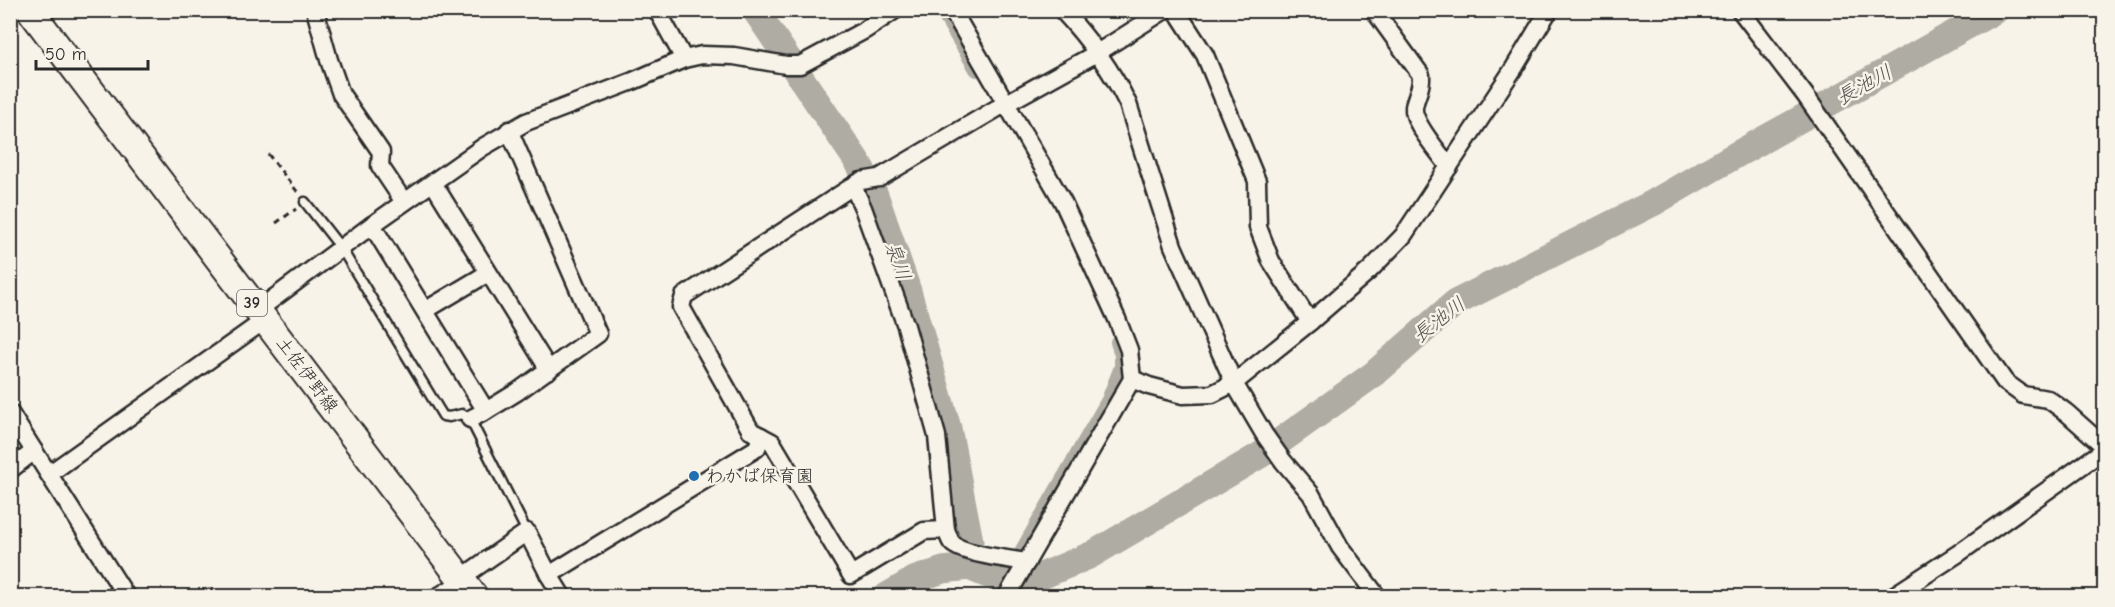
<svg xmlns="http://www.w3.org/2000/svg" width="2115" height="607" font-family="'Comic Neue','Klee One',sans-serif">
<style>
.lines{fill:none;stroke-linecap:round;stroke-linejoin:round}
.canal{stroke:#afaca4;stroke-width:16}
.river{stroke:#afaca4;stroke-width:27}
.lane-casing{stroke:#2b2b2b;stroke-width:13}
.street-casing{stroke:#2b2b2b;stroke-width:21}
.primary-casing{stroke:#2b2b2b;stroke-width:30}
.path{stroke:#2b2b2b;stroke-width:3;stroke-dasharray:6 4.5;stroke-linecap:butt}
.lane{stroke:#f7f3e8;stroke-width:8}
.street{stroke:#f7f3e8;stroke-width:16}
.primary{stroke:#f7f3e8;stroke-width:26}
.poi-dot{fill:#1f6fb2;stroke:#f7f3e8;stroke-width:2}
.labels{text-anchor:middle;dominant-baseline:central;stroke-width:5;stroke-linejoin:round;paint-order:stroke}
.shield{fill:#f7f3e8;stroke:#686764;stroke-width:1.5}
.shield-label{font-size:16px;font-weight:bold;fill:#2b2b2b}
.street-label{font-size:18px;fill:#2b2b2b;stroke:#f7f3e8}
.poi-label{font-size:18px;fill:#2b2b2b;stroke:#f7f3e8;text-anchor:start}
.water-label{font-size:20px;font-style:italic;fill:#53524f;stroke:#f7f3e8}
</style>
<rect width="100%" height="100%" fill="#f7f3e8"/>
<filter id="ink" filterUnits="userSpaceOnUse"><feTurbulence type="fractalNoise" baseFrequency=".0167" numOctaves="2"/><feDisplacementMap in="SourceGraphic" scale="12" xChannelSelector="R" yChannelSelector="G"/><feConvolveMatrix kernelMatrix="1 2 1 2 8 2 1 2 1" color-interpolation-filters="sRGB"/></filter>
<g filter="url(#ink)">
<g class="lines">
<g class="canal">
<path d="M942,10l35,59"/>
<path d="M1023,550l86,-150 13,-33v-12l-4,-13"/>
<path d="M997,596l14,-24"/>
</g>
<g class="river">
<path d="M755,10l104,154 16,31 33,96 40,137 22,113"/>
<path d="M887,596l29,-17 27,-9 26,-3 19,8 44,5 59,-25 171,-101 112,-80 81,-71 198,-100 81,-47 262,-146"/>
</g>
<defs>
<g id="lane">
<path d="M305,202l36,46 102,168 6,1 13,-3 8,5 57,113"/>
<path d="M431,596l27,-16"/>
</g>
<g id="street">
<path d="M315,10l14,50 12,34 40,58 -1,14 24,36"/>
<path d="M657,10l27,49"/>
<path d="M952,10l111,192 54,117 12,31 3,29 -125,217"/>
<path d="M1062,10c27,29 49,59 66,94l45,142 61,137 30,51 19,27 28,33 29,53 37,49"/>
<path d="M1176,10l29,45 52,126 1,46 13,34 39,61"/>
<path d="M1374,10l47,65c1,15 -5,19 -7,32 -2,16 26,46 35,60"/>
<path d="M1740,10l65,85 200,287 18,13 25,4 19,14 37,33"/>
<path d="M433,183l116,187"/>
<path d="M853,186l10,22 43,118 31,110 9,94c2,3 3,10 6,13 8,10 61,17 75,19"/>
<path d="M372,225l114,186 31,-19 81,-58 -89,-204"/>
<path d="M258,310l114,-85 111,-78 43,-25 107,-41 51,-22 18,-4 32,1 52,9h14l65,-35 30,-20"/>
<path d="M426,310l62,-37"/>
<path d="M1132,379l17,7 34,9 29,-1 22,-11 76,-61 60,-52 33,-34 111,-168 35,-58"/>
<path d="M10,413l116,183"/>
<path d="M470,419l16,-8"/>
<path d="M10,470l24,-19"/>
<path d="M49,474l216,-154"/>
<path d="M946,530l-22,1 -73,44 -79,-133 -21,-11 -70,-124 3,-11 169,-110 8,-5 18,-3 117,-69 101,-56 68,-43"/>
<path d="M461,578l66,-46 22,43"/>
<path d="M562,596l-13,-21 208,-127 4,-12"/>
<path d="M1893,596l66,-43 145,-103"/>
</g>
<path id="primary" d="M30,10l444,586"/>
</defs>
<use href="#lane" class="lane-casing"/>
<use href="#street" class="street-casing"/>
<use href="#primary" class="primary-casing"/>
<g class="path">
<path d="M933,10l5,9"/>
<path d="M268,154l31,40"/>
<path d="M276,223l20,-14"/>
<path d="M988,596l4,-6"/>
</g>
<use href="#lane" class="lane"/>
<use href="#street" class="street"/>
<use href="#primary" class="primary"/>
</g>
</g>
<circle class="poi-dot" cx="694" cy="476" r="6"/>
<g class="labels">
<rect class="shield" x="237" y="290" width="30" height="26" rx="4.5"/>
<g class="shield-label">
<text x="252" y="303">39</text>
</g>
<g class="street-label">
<text transform="translate(307 375) rotate(53)">土佐伊野線</text>
</g>
<g class="poi-label">
<text x="706" y="476">わかば保育園</text>
</g>
<g class="water-label">
<text transform="translate(1864 85) rotate(-29)">長池川</text>
<text transform="translate(898 261) rotate(71)">泉川</text>
<text transform="translate(1439 320) rotate(-38)">長池川</text>
</g>
</g>
<rect width="2115" height="607" fill="none" stroke="#f7f3e8" stroke-width="36"/>
<rect x="18" y="18" width="2079" height="571" fill="none" stroke="#2b2b2b" stroke-width="2" filter="url(#ink)"/>
<path d="M36 60v9h112v-9" fill="none" stroke="#2b2b2b" stroke-width="3"/>
<text x="45" y="60" font-size="18" fill="#2b2b2b" stroke="#f7f3e8" stroke-width="4.5" paint-order="stroke">50 m</text>
</svg>
